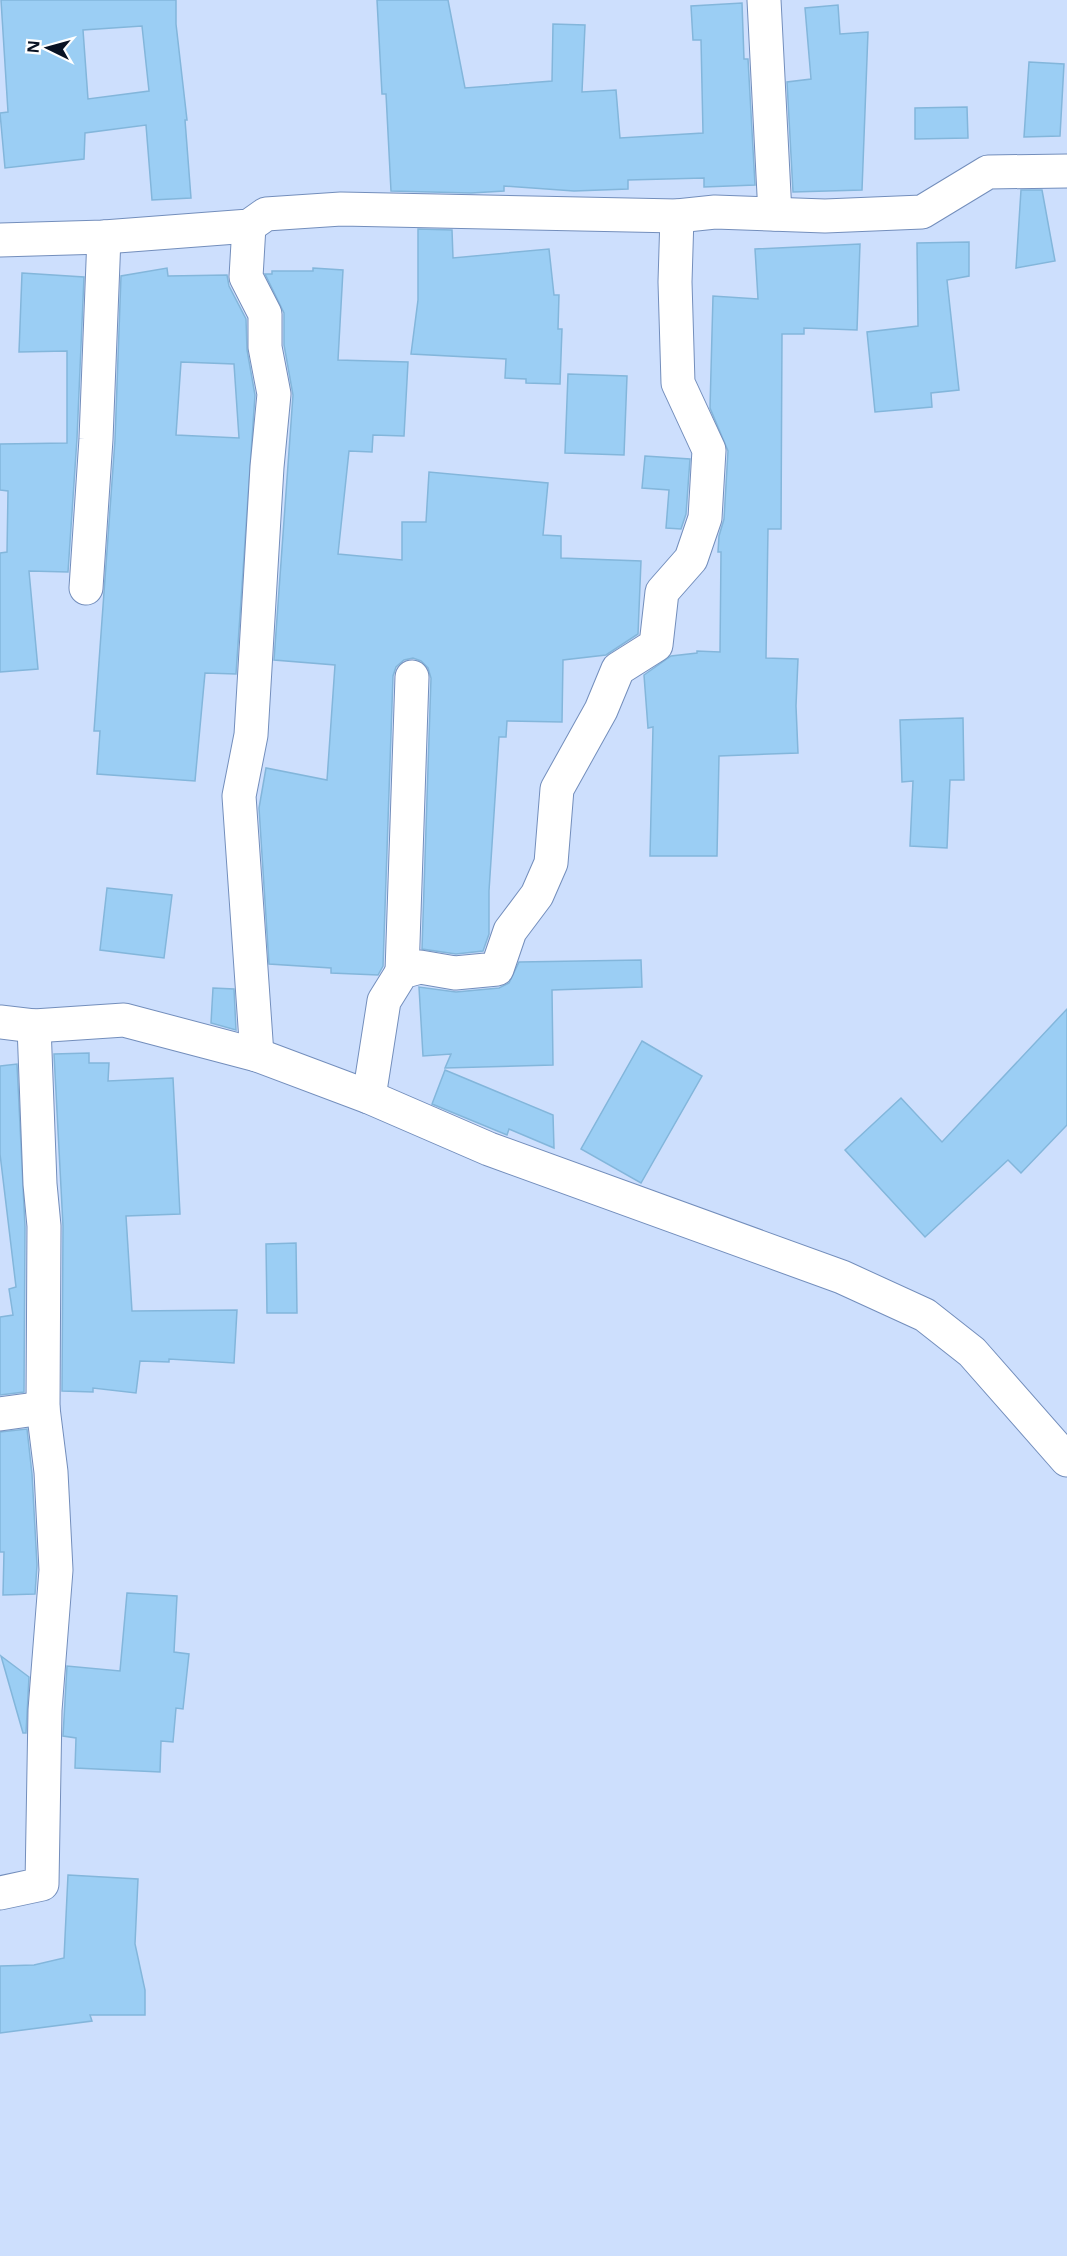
<svg xmlns="http://www.w3.org/2000/svg" width="1067" height="2256" font-family="'Noto Sans',sans-serif">
<style>
.building{fill:#9bcef4;stroke:#83b6db;stroke-width:1.5;fill-rule:evenodd}
.lines{fill:none;stroke-linecap:round;stroke-linejoin:round}
.minor-casing{stroke:#738ebc;stroke-width:35}
.minor{stroke:#fff;stroke-width:33}
</style>
<rect width="100%" height="100%" fill="#cddffd"/>
<g class="building">
<path d="M1,0h175v24l11,96h-2l6,78 -39,2 -6,-75 -61,8 -1,26 -79,9 -5,-55 8,-1zM142,26l7,65 -61,8 -5,-69z"/>
<path d="M377,0h71l17,88 87,-7 1,-57 32,1 -3,67 34,-2 4,48 83,-5 -2,-93h-8l-2,-34 51,-3 2,56h4l7,126 -51,2v-9l-76,2v9l-54,2 -70,-5v5l-33,2 -80,-2 -5,-97h-4z"/>
<path d="M838,5l2,29 28,-2 -6,158 -69,2 -6,-110 24,-3 -6,-71z"/>
<path d="M1029,62l35,2 -4,72 -36,1z"/>
<path d="M967,107l1,31 -53,1v-31z"/>
<path d="M1021,190h21l13,71 -39,7z"/>
<path d="M418,229l34,1 1,28 96,-9 5,46h5l-1,34h4l-2,55 -34,-1v-4l-21,-1 1,-19 -95,-5 7,-54z"/>
<path d="M969,242v34l-22,4 12,110 -28,3 1,14 -57,5 -8,-80 51,-6 -1,-83z"/>
<path d="M860,244l-3,86 -53,-2v6h-22l-1,195h-13l-2,129 32,1 -2,47 2,47 -79,3 -2,100h-67l3,-129 -5,1 -4,-53 27,-19 26,-3v-2l23,1 1,-100h-3l1,-16 5,-17 4,-68 -18,-43 3,-112 45,3 -3,-50z"/>
<path d="M167,268l1,8 59,-1 2,11 17,33 1,31 8,45 -19,279 -31,-1 -10,108 -98,-7 3,-43h-6l21,-291 6,-164zM181,362l53,2 5,74 -63,-3z"/>
<path d="M313,268l30,2 -5,90 70,2 -4,74 -31,-1 -1,17 -23,-1 -11,103 64,6v-38h24l3,-50 119,11 -5,52 18,1v22l80,3 -3,73 -32,21 -43,5 -1,62 -55,-1 -1,16h-7l-10,154v43l-6,17 -27,3 -34,-5 9,-271 -3,-10 -7,-7 -8,-3 -9,2 -8,7 -3,9 -10,290 -5,9 -47,-2v-5l-62,-4 -10,-156 7,-40 61,12 8,-115 -61,-5 19,-265 -9,-50v-32l-19,-39h7v-3h41z"/>
<path d="M22,273l62,4 -7,161 -9,134 -39,-1 9,98 -38,3v-119l7,-1 1,-61 -8,-1v-46l67,-1v-92l-48,1z"/>
<path d="M568,374l59,2 -3,79 -59,-2z"/>
<path d="M645,456l45,3 -4,55 -5,15 -15,-1 3,-38 -27,-2z"/>
<path d="M963,718l1,62h-14l-3,68 -37,-2 3,-65 -11,1 -2,-62z"/>
<path d="M107,888l65,7 -8,63 -64,-8z"/>
<path d="M641,960l1,27 -90,3 1,75 -108,3 6,-14 -28,2 -4,-69 37,5 43,-4 10,-5 10,-21z"/>
<path d="M213,988l21,1 2,41 -25,-7z"/>
<path d="M1067,1009v116l-46,48 -13,-13 -83,77 -80,-87 56,-52 41,44z"/>
<path d="M642,1041l60,35 -61,107 -60,-34z"/>
<path d="M89,1053v10h20l-1,18 65,-3 7,136 -54,2 6,95 105,-1 -3,53 -65,-4v3l-29,-1 -4,32 -43,-5v4l-31,-1 1,-165 -9,-172z"/>
<path d="M17,1064l8,163 -1,165 -24,3v-78l13,-2 -4,-26 7,-2 -16,-133v-88z"/>
<path d="M445,1070l108,45 1,33 -45,-19 -2,6 -75,-31z"/>
<path d="M296,1243l1,70h-30l-1,-69z"/>
<path d="M27,1429l5,45 5,91 -2,29 -32,1 1,-43h-4v-120z"/>
<path d="M127,1593l50,3 -3,56 15,2 -6,55 -7,-1 -3,34 -12,-1 -1,31 -85,-4 1,-30 -13,-2 4,-70 53,5z"/>
<path d="M1,1656l28,21 -3,56h-3z"/>
<path d="M68,1875l70,4 -3,65 10,46v25h-55l2,6 -92,12v-67l34,-1 30,-7z"/>
</g>
<g class="lines">
<defs>
<g id="minor">
<path d="M764,0l11,214"/>
<path d="M249,226l-3,51 19,37v33l9,47 -7,73 -16,268 -12,61 18,259"/>
<path d="M0,240l104,-3 145,-11 17,-12 75,-5 336,7 38,-4 110,4 97,-4 66,-40 79,-1"/>
<path d="M86,588l10,-149 8,-202"/>
<path d="M402,972l10,-295"/>
<path d="M0,1022l34,4 90,-6 133,35 112,42 120,52 353,128 83,38 47,37 95,108"/>
<path d="M369,1097l15,-96 18,-29 18,-5 35,6 42,-4 13,-38 27,-36 14,-32 6,-74 44,-79 17,-41 38,-24 6,-53 29,-33 14,-41 4,-68 -31,-67 -3,-101 2,-66"/>
<path d="M0,1414l43,-6"/>
<path d="M0,1893l42,-9 3,-174 11,-140 -5,-98 -8,-64 1,-182 -4,-42 -6,-158"/>
</g>
</defs>
<use href="#minor" class="minor-casing"/>
<use href="#minor" class="minor"/>
</g>
<g transform="translate(48 48) rotate(275)" stroke="#ffffff" stroke-width="4.5" paint-order="stroke">
<path d="M0-4.5L10 22L0 15L-10 22Z" fill="#091223"/>
<text y="-9" font-size="16" font-weight="bold" text-anchor="middle" fill="#091223">N</text>
</g>
</svg>
